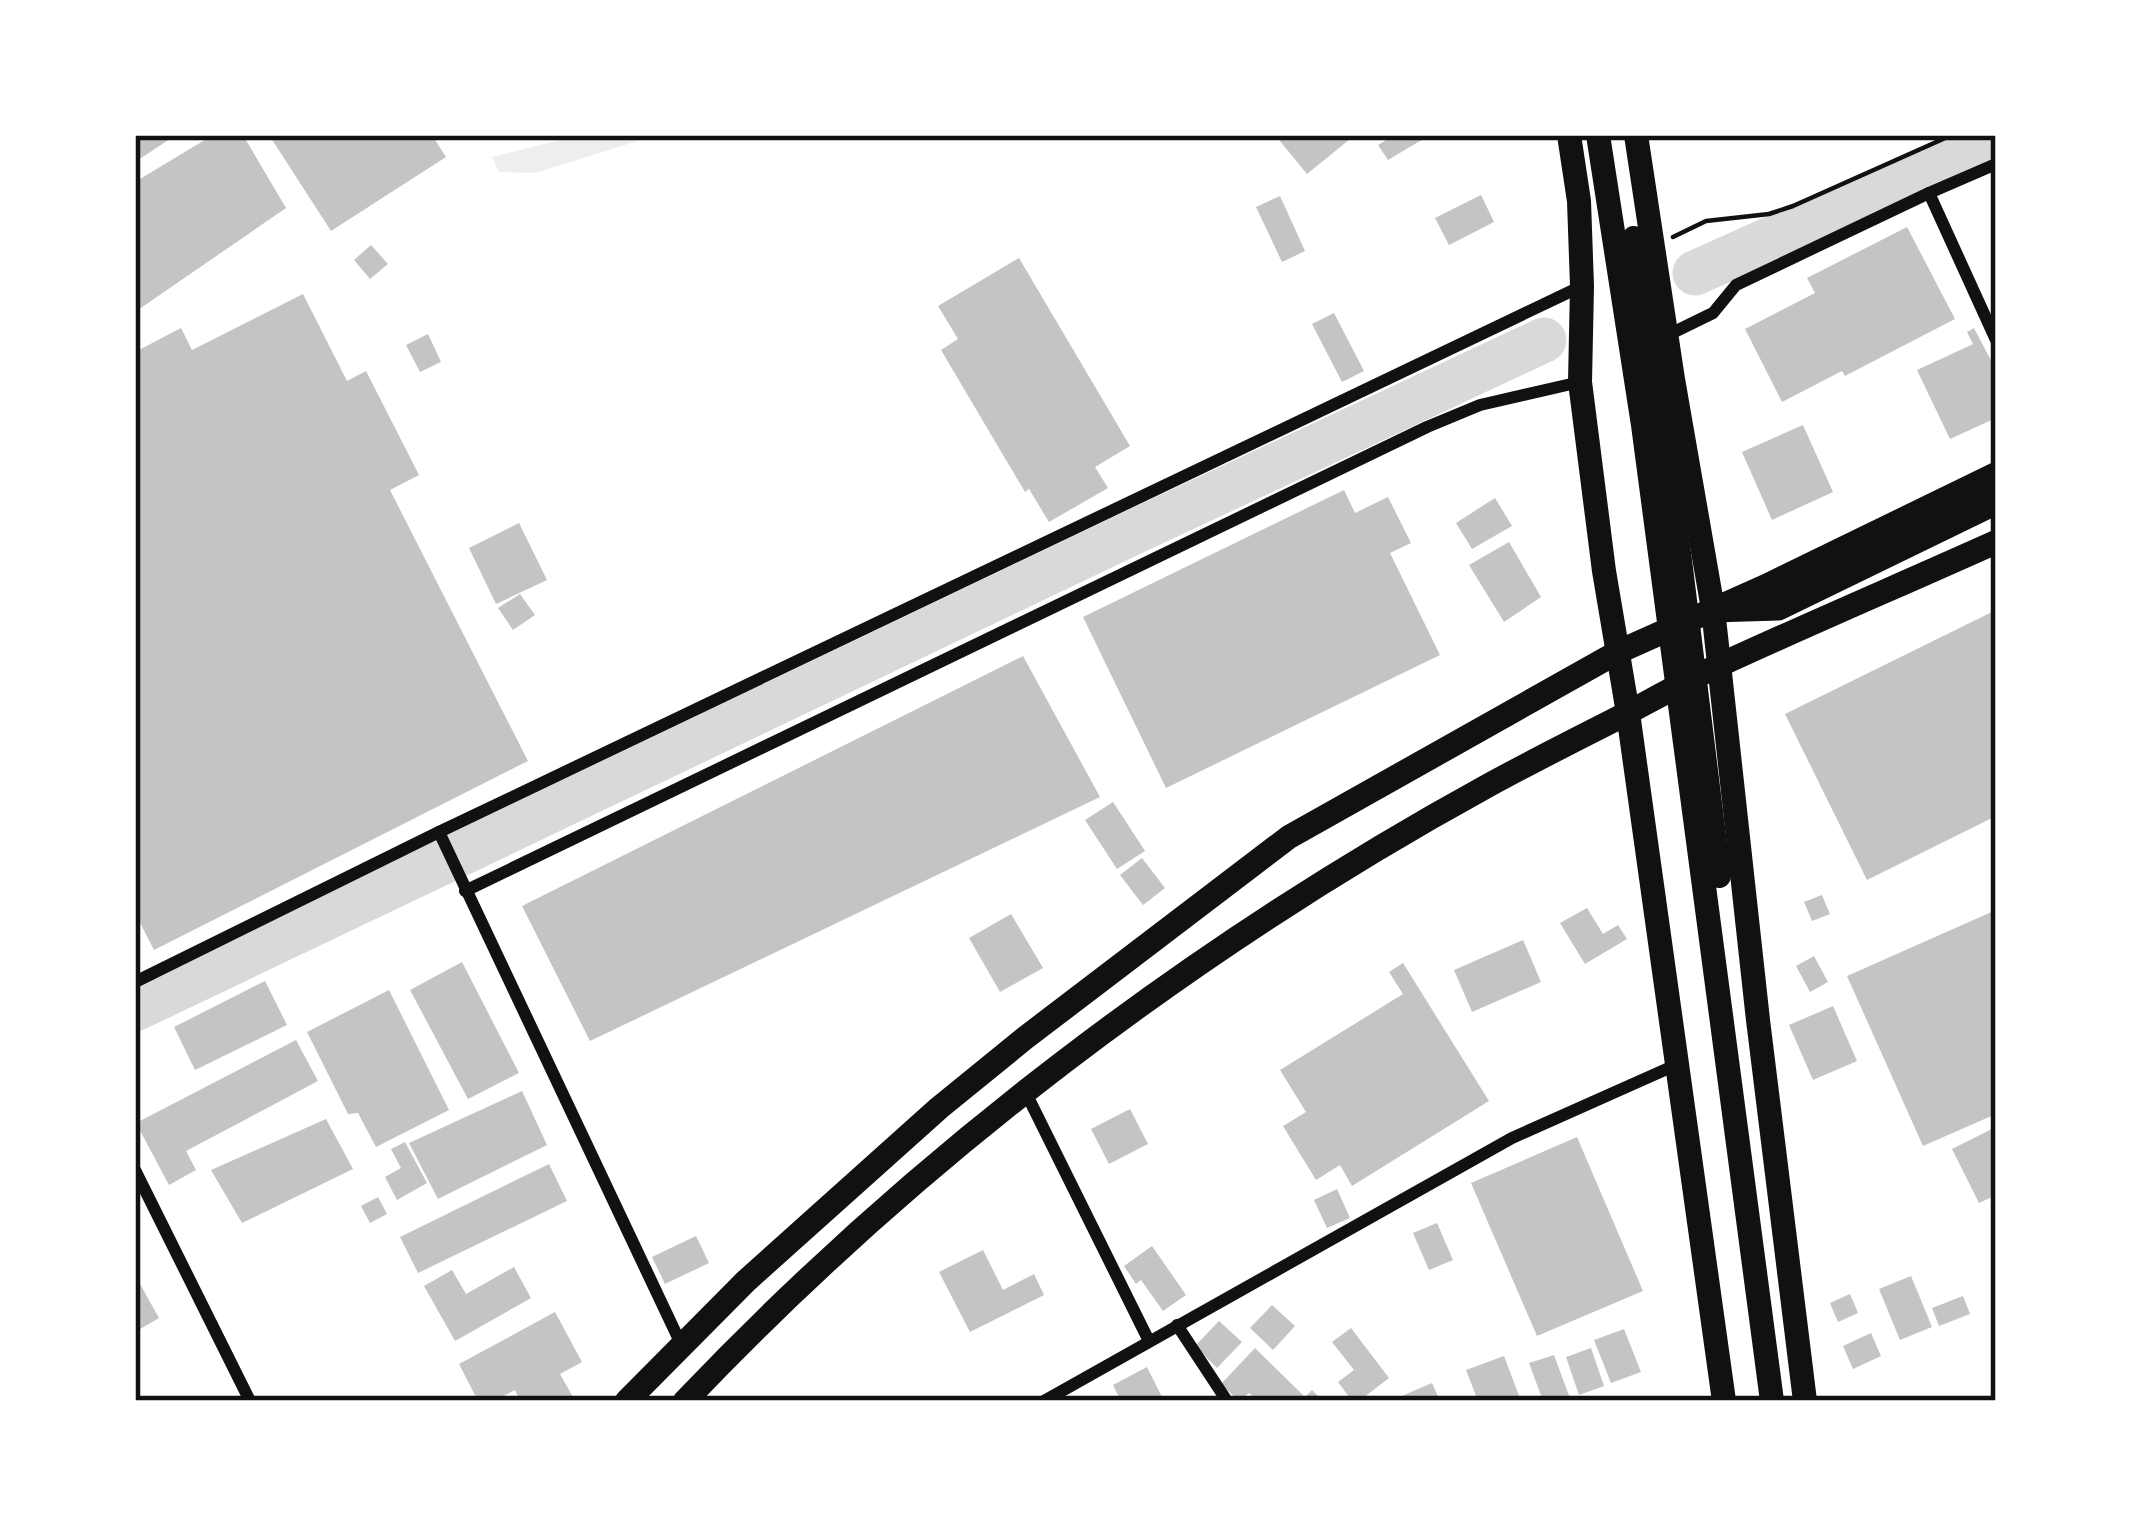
<svg xmlns="http://www.w3.org/2000/svg" width="2131" height="1536" font-family="'Fira Sans Condensed',sans-serif">
<style>
.green{fill:#eee}
.lines{fill:none;stroke-linecap:round;stroke-linejoin:round}
.river{stroke:#d9d9d9;stroke-width:45}
.building{fill:#c4c4c4}
.path{stroke:#111;stroke-width:4.5}
.minor{stroke:#111;stroke-width:12}
.trunk{stroke:#111;stroke-width:24}
.motorway{stroke:#111;stroke-width:27}
.neatline{fill:none;stroke:#111;stroke-width:4.5}
</style>
<rect width="100%" height="100%" fill="#fff"/>
<path class="green" d="M581,135h76l-122,38 -36,-1 -7,-15z"/>
<g class="lines">
<g class="river">
<path d="M1695,273l301,-135"/>
<path d="M135,1009l999,-477 410,-192"/>
</g>
</g>
<g class="building">
<path d="M135,135h41l-41,27z"/>
<path d="M213,135h30l43,73 -151,104v-130z"/>
<path d="M269,135h163l14,22 -115,74z"/>
<path d="M1275,135h80l-48,39z"/>
<path d="M1394,135h36l-42,25 -10,-15z"/>
<path d="M1481,195l13,27 -45,23 -14,-27z"/>
<path d="M1280,196l25,55 -23,11 -26,-55z"/>
<path d="M1907,227l48,92 -110,57 -3,-5 -60,31 -37,-73 70,-36 -8,-15z"/>
<path d="M371,245l17,19 -18,15 -16,-19z"/>
<path d="M1019,258l111,188 -35,21 13,21 -59,34 -20,-33 -4,3 -84,-142 17,-11 -20,-33z"/>
<path d="M303,294l44,87 19,-10 53,104 -29,15 138,271 -374,189 -19,-37v-561l46,-24 11,22z"/>
<path d="M1334,313l30,58 -22,11 -30,-58z"/>
<path d="M1974,328l22,42v48l-46,21 -33,-69 56,-26 -6,-12z"/>
<path d="M428,334l13,28 -21,10 -14,-27z"/>
<path d="M1803,425l30,67 -61,28 -30,-68z"/>
<path d="M1344,490l11,23 33,-16 23,46 -21,10 50,102 -274,133 -83,-171z"/>
<path d="M1495,498l17,28 -40,23 -16,-26z"/>
<path d="M519,523l28,57 -51,24 -27,-56z"/>
<path d="M1509,542l32,55 -37,25 -35,-57z"/>
<path d="M520,594l15,21 -22,15 -15,-22z"/>
<path d="M1996,610v206l-129,64 -82,-166z"/>
<path d="M1023,656l77,141 -510,244 -68,-135z"/>
<path d="M1113,802l32,49 -28,18 -32,-49z"/>
<path d="M1142,858l23,30 -22,17 -23,-30z"/>
<path d="M1822,895l8,19 -18,7 -8,-19z"/>
<path d="M1587,908l16,26 15,-9 9,14 -42,25 -25,-41z"/>
<path d="M1996,910v204l-73,32 -76,-170z"/>
<path d="M1011,914l32,54 -43,24 -31,-54z"/>
<path d="M1523,940l18,42 -69,30 -18,-42z"/>
<path d="M1814,956l14,26 -18,10 -14,-26z"/>
<path d="M462,962l57,111 -51,26 -58,-109z"/>
<path d="M1403,963l86,138 -137,85 -12,-21 -24,15 -33,-54 23,-14 -26,-42 123,-76 -14,-22z"/>
<path d="M265,981l22,44 -92,45 -21,-43z"/>
<path d="M389,990l60,120 -73,37 -18,-34 -10,1 -41,-82z"/>
<path d="M1833,1006l24,55 -44,19 -24,-55z"/>
<path d="M296,1040l22,41 -132,70 10,19 -27,15 -33,-62z"/>
<path d="M522,1091l25,54 -109,54 -29,-56z"/>
<path d="M1130,1109l18,35 -39,20 -18,-35z"/>
<path d="M326,1119l27,50 -111,54 -31,-53z"/>
<path d="M1996,1127v68l-17,8 -27,-54z"/>
<path d="M1577,1137l66,154 -106,45 -66,-153z"/>
<path d="M405,1142l22,41 -30,17 -12,-23 16,-9 -10,-19z"/>
<path d="M549,1164l18,37 -149,72 -18,-36z"/>
<path d="M1337,1189l13,29 -23,10 -13,-28z"/>
<path d="M378,1197l9,17 -17,9 -9,-17z"/>
<path d="M1437,1223l16,37 -24,10 -16,-37z"/>
<path d="M696,1236l13,27 -44,21 -13,-27z"/>
<path d="M1152,1246l34,49 -23,16 -22,-31 -5,4 -12,-18z"/>
<path d="M983,1250l20,40 31,-16 10,21 -74,37 -31,-60z"/>
<path d="M514,1267l17,31 -76,43 -31,-55 28,-16 14,24z"/>
<path d="M1911,1276l21,51 -32,13 -21,-51z"/>
<path d="M140,1284l19,34 -24,14v-45z"/>
<path d="M1850,1294l8,19 -20,9 -8,-19z"/>
<path d="M1963,1296l7,18 -31,12 -7,-18z"/>
<path d="M1272,1305l23,21 -22,24 -23,-22z"/>
<path d="M555,1312l27,50 -22,12 13,23 -7,4h-46l-5,-11 -21,11h-16l-19,-37z"/>
<path d="M1219,1321l23,21 -25,26 -22,-22z"/>
<path d="M1351,1328l38,50 -30,23h-7l-14,-19 16,-12 -22,-28z"/>
<path d="M1624,1329l17,43 -30,11 -17,-43z"/>
<path d="M1871,1333l10,23 -28,13 -10,-23z"/>
<path d="M1255,1348l50,49 7,-7 11,11h-66l-8,-8 -10,8 -18,-17z"/>
<path d="M1591,1348l13,38 -25,9 -13,-38z"/>
<path d="M1554,1355l17,46h-28l-14,-38z"/>
<path d="M1504,1356l17,45h-43l-12,-31z"/>
<path d="M1147,1367l17,34h-43l-8,-16z"/>
<path d="M1432,1383l8,18h-50z"/>
</g>
<g class="lines">
<path class="path" d="M1673,237l33,-16 63,-7 24,-8 159,-71"/>
<g class="minor">
<path d="M1929,193l67,147"/>
<path d="M1668,335l45,-22 23,-28 193,-92 67,-29"/>
<path d="M439,832l242,512"/>
<path d="M465,891l962,-464 53,-22 100,-23"/>
<path d="M135,982l304,-150 1143,-546"/>
<path d="M1026,1093l123,248"/>
<path d="M135,1170l115,231"/>
<path d="M1177,1325l50,76"/>
<path d="M1044,1401l468,-263 166,-74"/>
</g>
<g class="trunk">
<path d="M1569,135l10,66 3,85 -2,96 24,189 24,142 96,688"/>
<path d="M1598,135l45,290 129,976"/>
<path d="M1636,135l37,244 40,230 45,411 47,381"/>
<path d="M1634,238l46,322 39,316"/>
<path d="M627,1401l119,-120 193,-173 86,-70 264,-201 329,-185 148,-66 230,-112"/>
<path d="M685,1401c231,-243 510,-455 804,-616 42,-23 86,-45 129,-67 34,-18 69,-38 104,-54 91,-42 183,-81 274,-122"/>
</g>
<path class="motorway" d="M1713,609l65,-2 218,-106"/>
</g>
<rect width="2131" height="1536" fill="none" stroke="#ffffff" stroke-width="276"/>
<rect x="138" y="138" width="1855" height="1260" class="neatline"/>
</svg>
